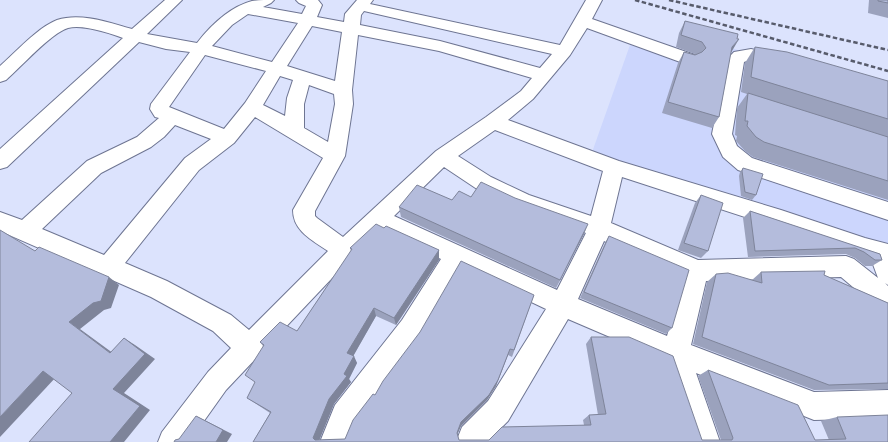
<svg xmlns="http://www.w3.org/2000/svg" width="888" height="442" font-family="'DM Sans',sans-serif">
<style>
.built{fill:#ccd6fd}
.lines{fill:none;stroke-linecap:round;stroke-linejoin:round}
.minor-casing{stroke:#6e7592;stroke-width:2}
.minor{fill:#fff;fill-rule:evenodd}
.rail{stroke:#575b6b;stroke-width:2.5;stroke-dasharray:4.5 2.5;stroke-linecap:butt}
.wall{fill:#9ba2bd}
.shaded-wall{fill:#7e849a}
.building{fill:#b4bcdc;stroke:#7e849a}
</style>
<rect width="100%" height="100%" fill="#dce3fd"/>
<path class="built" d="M630,45l95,28 6,-25 157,45v164l-298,-99z"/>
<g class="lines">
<defs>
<g id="minor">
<path d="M165,0h17l-35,34 50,9c14,-18 33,-36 55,-42 6,-1 15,-1 22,-1l-3,3 -8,4 39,7 4,-8 -7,-3 -3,-3h22l4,5 -5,12 27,5 1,-8 12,-14h16l-3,4 190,41 26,-45h16l-10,19 103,36 3,4 -3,4 -6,2 -6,-2 -96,-35 -17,27 -37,44 -25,21 111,41 162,49 84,28 23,6v41l-3,-2 3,3v26l-9,-3 -38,-32 -135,4 -15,64 123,47 74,-2v28l-74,2 -118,-47 24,69h-28l-26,-81 -98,-42 -60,102 -21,21h-29v-5l4,-10 26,-26 58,-92 -86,-41 -40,70 -65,86 -7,18h-28l15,-37 67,-85 39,-61 -61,-29 -28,27 -126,133 -37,52h-31l4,-10 46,-60 23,-24 -18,-17 -62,-34 -151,-66v-19l22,8 65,-59 50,-24 22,-19 -4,-1 -5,-8 1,-5 39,-52 -24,-3 -27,-7 -132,125 -7,2v-20l123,-111c-14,-5 -40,-14 -55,-10 -17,5 -47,39 -62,52l-6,2v-16c16,-14 37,-38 57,-46 24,-8 53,3 75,9zM364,11l188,43 -12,14 -100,-27 -80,-16 1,-10zM248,14l50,9 -26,39 -60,-16 20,-21zM312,26l30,6 -7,49 -48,-15zM358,35l81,16 93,27 -11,13 -35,26 -50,34 -93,86 -26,-19 -2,-2v-5l30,-55 8,-52 -1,-14zM205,55l61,16 -21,32 -21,26 -55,-22zM280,76l13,4 -6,18 -2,18 -22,-11zM309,85l25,9 1,10 -7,38 -24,-14v-24zM255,117l68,41 -30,52c0,21 19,30 35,41l-79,79 -18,-15 -64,-34 -42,-18 74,-93 35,-27zM175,125l36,14 -26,19 -81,97 -62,-26 59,-56 50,-26 13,-10zM495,130l108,41 -12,45 -62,-21 -38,-18 -33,-21zM444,167l33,22 36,18 73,26 -29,57 -163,-74zM622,177l157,51 92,31 7,19 -24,-19 -8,-3 -148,4 -87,-37zM604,241l80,35 -17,60 -89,-37z"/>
<path d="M751,49l34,8 3,4 -3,4c-13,4 -27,-9 -41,-3l-12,72 5,12 15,12 136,44v18l-150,-50 -15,-13 -11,-23 15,-75 7,-7z"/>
</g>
</defs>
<use href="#minor" class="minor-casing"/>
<use href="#minor" class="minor"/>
<g class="rail">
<path d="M635,0l253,71"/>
<path d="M669,0l219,50"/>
</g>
</g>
<g class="wall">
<path d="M869,0h19v18l-20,-5z"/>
<path d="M685,21l47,30 -1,1 -12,65 -7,11 -50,-15 16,-50 6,-11 11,3h1l-1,-1 -19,-7 3,-14z"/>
<path d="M755,47l133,34v119l-135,-43 -8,-6 -9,-10 1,-5 -2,-1 2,-27 10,-14 -6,-2 4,-29z"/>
<path d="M743,168l13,27 -4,5 -11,-4 -2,-20 1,-4z"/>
<path d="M701,195l7,56 -7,7 -23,-8 17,-47z"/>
<path d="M471,197l113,37 -28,54 -155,-71 -2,-10 53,-7z"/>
<path d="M750,211l130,43 2,6 -10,6h-7l-10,-8 -9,-4 -98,3 -5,-39z"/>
<path d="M384,228l55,22v10l-43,65 -20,-9 -23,40 4,7 -8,16 2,3 -17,22 -15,36 26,-1 30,-44 159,-100 -22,62 -4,-2 -12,31 -9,14 -26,26 -4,9 2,5h30l95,-15 -1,-5 6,-5h9l-12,-71 5,-7 111,103h19l-23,-64 10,-6 107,70h14l-8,-19 16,-4 51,25h-635l17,-29 -23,-15 8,-15 8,-37 -3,-4 37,-11 54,-80 -1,-3z"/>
<path d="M609,236l63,92 -6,6 -86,-36 25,-55z"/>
<path d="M761,272l63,3 64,28v86l-74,1 -121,-46 14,-62 9,-8 36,6z"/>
</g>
<g class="shaded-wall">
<path d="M739,39l-7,12 -6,8 6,-12z"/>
<path d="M588,224l-4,10 -28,54z"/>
<path d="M439,250v10l-43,65 -2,-7z"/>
<path d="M109,277l10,8 -8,23 -7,2 -24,19 41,30 -11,-6 -41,-31z"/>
<path d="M374,308l2,8 -25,44 -4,-7z"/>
<path d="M124,338l11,7 20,14 -31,34 26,17 -26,32h-14l3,-53z"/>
<path d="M510,349l-14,37 -9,14 -26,26 -5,11 1,-4 4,-11z"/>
<path d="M354,356l3,7 -8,16 2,3 -17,22 -15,37 -4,-1 -2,-2 16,-39z"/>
<path d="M43,371l14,5 -57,61v-20z"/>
<path d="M196,416l36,18 -5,8h-11z"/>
</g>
<g class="building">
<path d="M878,0h10v3l-10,-2z"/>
<path d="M685,21l53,13 -1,5h2l-7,8 -13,70 -51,-15 16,-50 11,3 7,-3 4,-4 -4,-6 -21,-7z"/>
<path d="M755,47l32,5 101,29v38l-137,-42z"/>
<path d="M748,93l140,44v44l-124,-39 -8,-5 -9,-11 1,-5h-3z"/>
<path d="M743,168l20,6 -7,21 -11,-3 -3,-21z"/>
<path d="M481,182l34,16 73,26 -28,56 -161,-73 18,-22 35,15 7,-9 12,6z"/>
<path d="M701,195l22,8 -15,48 -24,-8z"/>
<path d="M750,211l130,43 2,6h-7l-11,-8 -9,-4 -100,3z"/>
<path d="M376,224l8,4 2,-2 53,24 -45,68 -20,-10 -27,45 7,3 -10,18 3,2 -18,23 -16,39 2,2 30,-1 8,-19 20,-26 2,1 8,-14 37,-49 41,-71 73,34 -20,55 -4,-1 -12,31 -9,15 -28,27 -4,11 2,7h30l13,-13 89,-2 -2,-10 17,-1 -15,-77h38l44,19 29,84h30l1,-2 -25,-68 90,35 17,35 31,-1 -9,-22 51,-2v27h-635l18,-30 -24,-14 8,-16 -10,-7 19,-30 -4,-3 20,-20 17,9 55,-82 -2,-1z"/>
<path d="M0,230l35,21 4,-4 70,30 -8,24 -8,2 -24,19 41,31 14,-15 21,16 -32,35 27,17 -30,36h-81l43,-49 -29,-22 -43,46z"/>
<path d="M609,236l80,34 -17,58 -88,-36z"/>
<path d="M825,271l-1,4 64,28v80l-59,2 -127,-48 14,-63 12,-1 34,10 -1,-11z"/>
<path d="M196,416l27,14 -7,12h-42l1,-2 4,-1z"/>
</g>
</svg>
